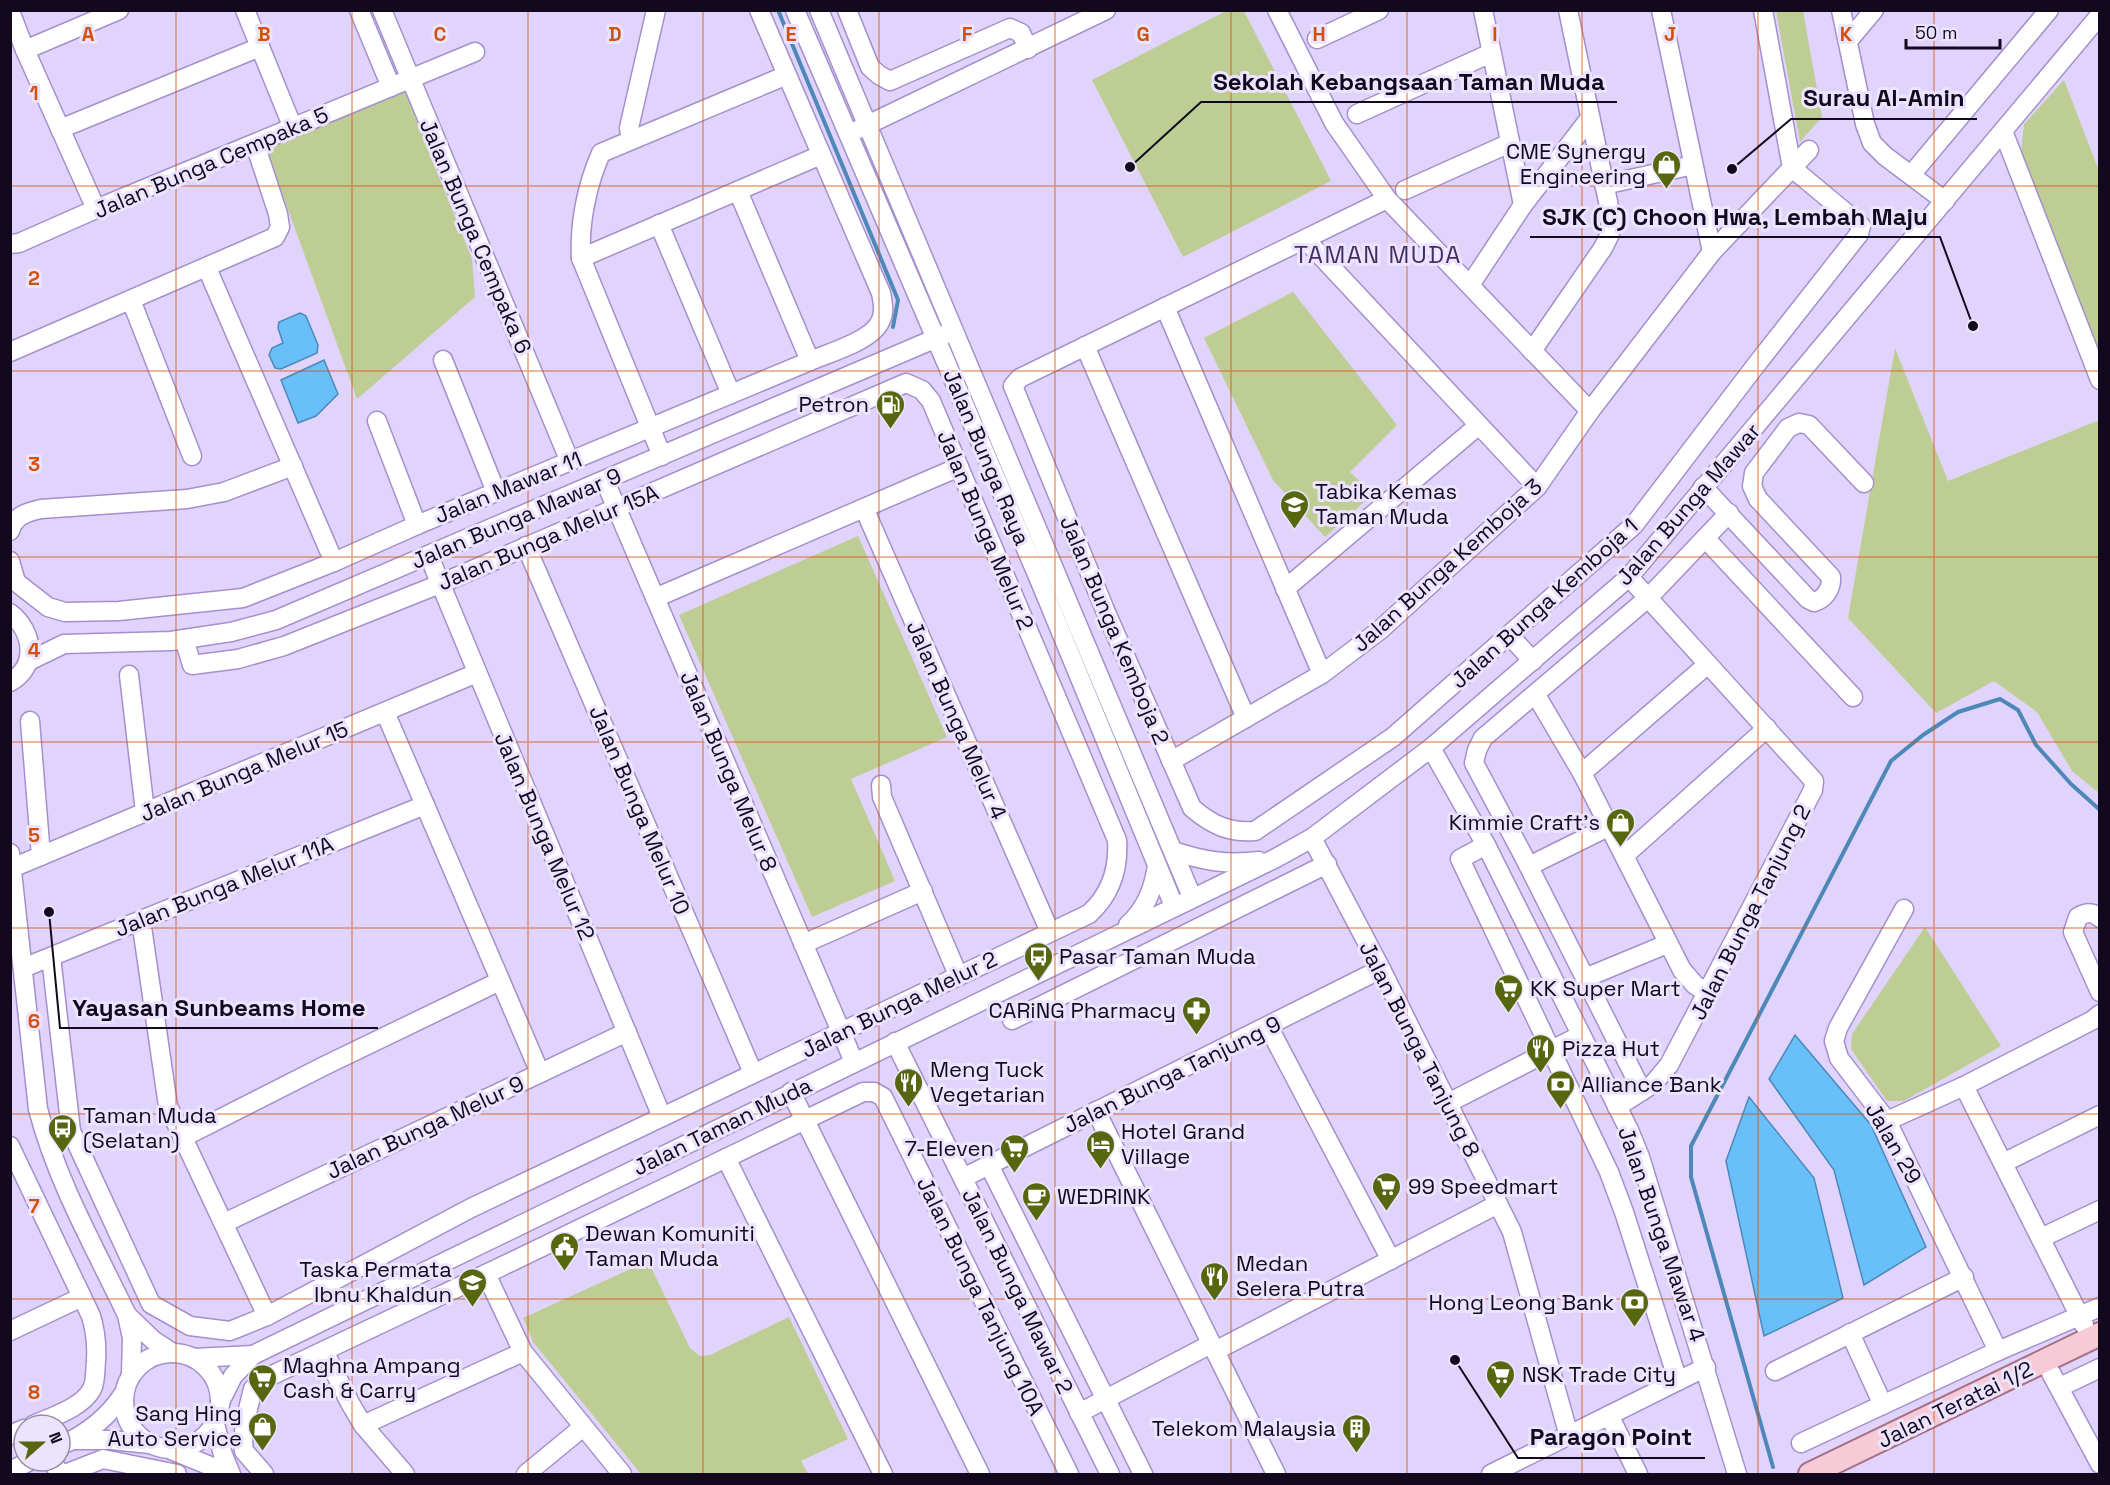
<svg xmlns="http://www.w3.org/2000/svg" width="2110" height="1485" font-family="'Space Grotesk',sans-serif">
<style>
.green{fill:#becd94}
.water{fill:#68bff9;stroke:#4e88b8;stroke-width:1.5}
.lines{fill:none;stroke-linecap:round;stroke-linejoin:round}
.stream{stroke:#4e88b8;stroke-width:4}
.minor-casing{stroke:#a58fcd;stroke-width:21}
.major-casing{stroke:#a46f86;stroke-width:26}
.minor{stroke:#fff;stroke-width:18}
.major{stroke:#f7cad7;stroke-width:22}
.grid{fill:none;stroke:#d3510e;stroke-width:1.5;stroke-opacity:0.55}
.labels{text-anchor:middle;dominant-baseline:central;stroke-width:6;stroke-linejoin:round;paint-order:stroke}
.poi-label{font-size:22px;fill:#12091f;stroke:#ece4ff;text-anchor:start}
.street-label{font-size:22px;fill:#12091f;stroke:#ece4ff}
.neighbourhood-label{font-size:24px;letter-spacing:1.5px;fill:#432e63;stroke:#ece4ff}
.grid-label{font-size:20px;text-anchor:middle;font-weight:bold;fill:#d3510e;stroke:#ece4ff;stroke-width:6;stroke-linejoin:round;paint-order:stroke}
.leader{fill:none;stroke:#12091f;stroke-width:2}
.callout-dot{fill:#12091f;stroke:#ece4ff;stroke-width:2}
.callout-label{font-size:24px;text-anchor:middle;font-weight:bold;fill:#12091f;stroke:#ece4ff;stroke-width:6;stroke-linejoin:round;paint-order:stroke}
</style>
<rect width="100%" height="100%" fill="#e1d4fc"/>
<g class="green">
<path d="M1226,11h18l87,170 -148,76 -91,-177z"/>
<path d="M1776,11h27l19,106 -22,25z"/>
<path d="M2064,80l35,91v184l-78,-203 3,-28z"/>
<path d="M405,92l67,167 3,38 -118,102 -91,-250z"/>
<path d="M1293,292l104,133 -47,47 23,22 -48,43 -52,-57 -69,-142z"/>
<path d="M1895,348l53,133 149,-60 3,7 -1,365 -27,-22 -35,-59 -43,-31 -58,32 -88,-95z"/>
<path d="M858,536l89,201 -96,42 44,102 -83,36 -133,-302z"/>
<path d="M1925,927l76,119 -97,55h-17l-36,-52 1,-15z"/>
<path d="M648,1261l42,87 10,8 10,-1 79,-38 59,122 -47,22 7,13h-167l-108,-132 -10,-24z"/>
</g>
<g class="water">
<path d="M300,313l6,3 12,29 -1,8 -36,16 -6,-1 -6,-13 3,-7 11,-5 -5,-15 1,-6z"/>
<path d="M324,360l14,34 -22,22 -18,7 -17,-43z"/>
<path d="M1795,1035l76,90 55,122 -62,38 -30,-115 -65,-91z"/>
<path d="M1749,1097l65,81 29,120 -79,38 -38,-175z"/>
</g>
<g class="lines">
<g class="stream">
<path d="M778,10l120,290 -5,27"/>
<path d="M1773,1467l-82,-290v-31l200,-385 32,-26 35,-23 42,-13 18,11 18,35 35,39 29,26"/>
</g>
<defs>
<g id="minor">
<path d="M245,10l48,118"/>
<path d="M359,10l32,77"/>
<path d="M382,10l188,452"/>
<path d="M795,10l244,569 135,327"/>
<path d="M819,10l373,887"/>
<path d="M847,10l23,57 9,8 11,6 120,-53 11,5 7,16"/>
<path d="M1277,10l57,113 53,76 203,212"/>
<path d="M1483,10l40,195"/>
<path d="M1661,10l51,242"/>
<path d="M1763,10l29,158"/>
<path d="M1841,10l24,114 7,19 13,13 60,45"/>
<path d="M10,11l15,39 71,159"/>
<path d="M1317,39l62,-29"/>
<path d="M1848,41l26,-31"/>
<path d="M25,50l94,-40"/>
<path d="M1357,114l134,-61"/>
<path d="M60,129l200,-82"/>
<path d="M859,129l247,-119"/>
<path d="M2003,131l97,249"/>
<path d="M631,139l-2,-11 27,-118"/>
<path d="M1911,175l138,-165"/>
<path d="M1604,185l89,-20"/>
<path d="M1405,190l105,-47"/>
<path d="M738,191l72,170"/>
<path d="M1387,199l-367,179 -7,8 92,224 87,198c20,17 37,25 63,23l138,-94 241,-212 122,-160 103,-131 2,-8 -4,-4 -65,-54"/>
<path d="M659,224l72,170"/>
<path d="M1305,239l232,248"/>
<path d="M10,244l9,-1 77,-34 379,-157"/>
<path d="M581,258l240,-103"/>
<path d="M207,268l127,294"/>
<path d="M1470,285l53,-80 67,-87"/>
<path d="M131,300l61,156"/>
<path d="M1165,307l157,367"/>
<path d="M1085,346l161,372"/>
<path d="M1532,351l71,-103 7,-14 1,-18 -43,-206"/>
<path d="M10,352l265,-115 5,-10 -2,-13 -23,-70"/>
<path d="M443,360l53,132"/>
<path d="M377,421l40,104"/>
<path d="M662,456l-81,-198c-2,-35 6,-73 20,-105l186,-78"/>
<path d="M605,481l249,581"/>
<path d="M1703,487l105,112 6,3c11,-3 18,-14 17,-25l-73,-78 -6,-13 2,-13 34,-45 11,-5 10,2 55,58"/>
<path d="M864,508l186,424"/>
<path d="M10,531c4,-15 17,-19 31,-22l146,-10 37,-7 69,-26"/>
<path d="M1705,538l148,159"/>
<path d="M526,546l227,527"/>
<path d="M429,556l233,561"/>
<path d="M10,561l6,21 32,25 17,5 54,-1 124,-13 91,-36 83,-37 393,-164c19,-8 61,-20 70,-39 5,-9 3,-19 1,-29l-122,-283"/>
<path d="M1285,589l194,-164"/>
<path d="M655,598l304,-131"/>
<path d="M10,613c23,18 29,53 0,69"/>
<path d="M1509,635l24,26"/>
<path d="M29,661l35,-17 107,-3 60,-9 45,-12 677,-289"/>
<path d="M129,675l16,137"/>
<path d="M1536,695l46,78 100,197 13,15 13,8"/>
<path d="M385,712l155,361"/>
<path d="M30,721l11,135"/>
<path d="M1431,748l55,97 143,285 11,27 97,317"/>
<path d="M1171,761l151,-87 58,-44 157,-143 53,-76 122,-159 97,-102"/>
<path d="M1582,773l126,-109"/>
<path d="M881,785l1,12 76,178"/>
<path d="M1312,838l69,131 131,263 57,204"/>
<path d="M1486,845l-26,14 149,313 15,40 54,169"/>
<path d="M1173,851c31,10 53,14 86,10"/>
<path d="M10,853l28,256c19,73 57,139 89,206l5,23 -1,36"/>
<path d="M1625,855l142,-127"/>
<path d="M1529,866l81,-40"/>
<path d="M12,868l465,-195"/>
<path d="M1904,909l-66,119 -4,13 5,17 48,63 111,230"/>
<path d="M2100,918c-8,-7 -14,-6 -22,-1l-5,15 27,60"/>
<path d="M141,920l27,186 99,210"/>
<path d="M1128,925c18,-16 26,-37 29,-60"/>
<path d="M803,944l120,-53"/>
<path d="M51,957l20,174 80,173 39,22 40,5 37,-15 204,-108 618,-294c22,-20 30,-45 28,-74l-186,-439 -9,-11 -16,-7 -466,201 -156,62 -46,13 -46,6 -8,-26"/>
<path d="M23,968l402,-163"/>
<path d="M1585,978l82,-34"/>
<path d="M1012,1020l315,-156"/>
<path d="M1268,1026l123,234"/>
<path d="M895,1042l215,432"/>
<path d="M1964,1086l120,239"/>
<path d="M1642,1091l-119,-236 -49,-92 3,-13 6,-12 165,-140 81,-85"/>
<path d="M791,1092l189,382"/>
<path d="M1448,1103l133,-68"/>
<path d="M1617,1107l36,-23 16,-19 144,-275 1,-9 -185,-204"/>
<path d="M1096,1111l180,363"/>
<path d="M1887,1121l77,-35 129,-66 7,-6"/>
<path d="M182,1138l142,-72 176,-85"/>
<path d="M10,1146l81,170c5,16 6,28 5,45 -1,9 0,20 -4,28 -10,19 -41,28 -59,36"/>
<path d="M726,1158l157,316"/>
<path d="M2003,1163l97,-48"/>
<path d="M989,1165l154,309"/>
<path d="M963,1178l418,-209"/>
<path d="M224,1223l403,-191"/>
<path d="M2041,1238l59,-28"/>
<path d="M486,1274l37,78 99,122"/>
<path d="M127,1315l26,25 20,13"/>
<path d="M10,1331l72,-34"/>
<path d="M1850,1333l33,72"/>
<path d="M324,1351l26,52 13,22 42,49"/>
<path d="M1215,1351l283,-147"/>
<circle cx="172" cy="1401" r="48"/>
<path d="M194,1358l59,-3"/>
<path d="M1775,1371l189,-94"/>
<path d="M2051,1373l49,91"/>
<path d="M2060,1387l40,-19"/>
<path d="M220,1402l13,-26 20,-21 1021,-496 38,-21 119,-90 198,-171 471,-562"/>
<path d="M1079,1413l132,-69"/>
<path d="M1609,1415l29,59"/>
<path d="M215,1424l8,31 8,19"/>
<path d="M363,1425l160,-73"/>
<path d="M10,1435l14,-6"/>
<path d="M74,1440h37l39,4"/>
<path d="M1801,1443l197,-92 102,-44"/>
<path d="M60,1446c27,-12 48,-28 64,-53"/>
<path d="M171,1450l59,24"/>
<path d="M51,1461l10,13"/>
<path d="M10,1471l20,-10"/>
<path d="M65,1474l38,-15 74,15"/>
<path d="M264,1474l-20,-23 -1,-8 2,-22 8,-32 11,-10 222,-105 377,-182h11l9,5 186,377"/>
<path d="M526,1474l57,-47"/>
<path d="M1491,1474l215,-107"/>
</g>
<path id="major" d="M1810,1474l290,-140"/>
</defs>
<use href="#minor" class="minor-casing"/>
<use href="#major" class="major-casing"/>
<use href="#minor" class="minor"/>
<use href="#major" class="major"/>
</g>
<path class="grid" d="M176,10v1464M352,10v1464M528,10v1464M703,10v1464M879,10v1464M1055,10v1464M1231,10v1464M1407,10v1464M1582,10v1464M1758,10v1464M1934,10v1464M10,186h2090M10,371h2090M10,557h2090M10,742h2090M10,928h2090M10,1114h2090M10,1299h2090"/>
<defs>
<symbol id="shop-pin" viewBox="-11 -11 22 30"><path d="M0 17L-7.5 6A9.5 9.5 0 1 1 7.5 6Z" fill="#57670f" stroke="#ece4ff"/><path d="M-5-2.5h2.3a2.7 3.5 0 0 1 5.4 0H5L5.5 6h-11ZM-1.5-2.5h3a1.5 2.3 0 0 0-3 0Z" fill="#fff"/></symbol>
<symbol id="fuel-pin" viewBox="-11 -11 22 30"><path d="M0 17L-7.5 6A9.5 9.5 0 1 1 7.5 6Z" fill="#57670f" stroke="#ece4ff"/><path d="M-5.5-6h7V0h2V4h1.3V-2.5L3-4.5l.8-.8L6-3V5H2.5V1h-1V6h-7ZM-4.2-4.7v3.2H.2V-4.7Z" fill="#fff"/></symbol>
<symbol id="school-pin" viewBox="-11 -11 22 30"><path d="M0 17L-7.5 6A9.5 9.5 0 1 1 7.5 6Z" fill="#57670f" stroke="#ece4ff"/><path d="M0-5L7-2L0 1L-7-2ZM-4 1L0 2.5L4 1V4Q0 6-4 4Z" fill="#fff"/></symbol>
<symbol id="bus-pin" viewBox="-11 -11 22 30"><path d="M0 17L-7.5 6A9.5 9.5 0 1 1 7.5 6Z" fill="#57670f" stroke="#ece4ff"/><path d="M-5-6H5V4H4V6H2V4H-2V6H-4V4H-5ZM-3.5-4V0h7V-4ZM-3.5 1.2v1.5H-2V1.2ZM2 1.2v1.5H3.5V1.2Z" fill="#fff"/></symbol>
<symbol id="supermarket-pin" viewBox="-11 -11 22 30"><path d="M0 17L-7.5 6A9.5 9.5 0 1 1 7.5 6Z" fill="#57670f" stroke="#ece4ff"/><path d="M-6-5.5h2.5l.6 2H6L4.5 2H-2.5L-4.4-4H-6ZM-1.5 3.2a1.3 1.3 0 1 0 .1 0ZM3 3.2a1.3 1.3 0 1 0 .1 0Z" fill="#fff"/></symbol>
<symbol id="pharmacy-pin" viewBox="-11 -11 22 30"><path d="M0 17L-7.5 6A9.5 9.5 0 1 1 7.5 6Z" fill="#57670f" stroke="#ece4ff"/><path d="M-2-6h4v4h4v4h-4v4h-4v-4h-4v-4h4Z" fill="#fff"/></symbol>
<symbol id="restaurant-pin" viewBox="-11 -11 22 30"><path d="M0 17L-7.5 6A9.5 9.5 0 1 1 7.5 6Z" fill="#57670f" stroke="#ece4ff"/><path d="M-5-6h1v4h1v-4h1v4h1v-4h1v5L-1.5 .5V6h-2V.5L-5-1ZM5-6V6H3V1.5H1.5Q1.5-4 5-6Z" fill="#fff"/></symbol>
<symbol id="bank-pin" viewBox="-11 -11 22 30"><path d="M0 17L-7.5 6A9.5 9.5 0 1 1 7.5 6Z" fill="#57670f" stroke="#ece4ff"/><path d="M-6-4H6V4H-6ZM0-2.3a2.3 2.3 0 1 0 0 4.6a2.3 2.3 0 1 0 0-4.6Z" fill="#fff"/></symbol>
<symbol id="hotel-pin" viewBox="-11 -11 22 30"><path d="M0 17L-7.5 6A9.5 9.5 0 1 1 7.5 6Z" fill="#57670f" stroke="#ece4ff"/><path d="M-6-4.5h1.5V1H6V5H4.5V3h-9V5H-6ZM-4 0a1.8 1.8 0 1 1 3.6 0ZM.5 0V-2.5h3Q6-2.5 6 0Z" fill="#fff"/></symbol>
<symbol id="cafe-pin" viewBox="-11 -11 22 30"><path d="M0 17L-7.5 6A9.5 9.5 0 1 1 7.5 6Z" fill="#57670f" stroke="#ece4ff"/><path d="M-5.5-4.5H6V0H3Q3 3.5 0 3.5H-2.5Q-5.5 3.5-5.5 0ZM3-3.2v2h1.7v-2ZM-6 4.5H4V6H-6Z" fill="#fff"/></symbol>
<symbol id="civic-pin" viewBox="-11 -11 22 30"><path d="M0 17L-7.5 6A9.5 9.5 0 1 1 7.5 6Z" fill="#57670f" stroke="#ece4ff"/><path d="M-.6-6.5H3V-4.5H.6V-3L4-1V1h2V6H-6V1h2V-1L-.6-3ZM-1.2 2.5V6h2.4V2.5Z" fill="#fff"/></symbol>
<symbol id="building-pin" viewBox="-11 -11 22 30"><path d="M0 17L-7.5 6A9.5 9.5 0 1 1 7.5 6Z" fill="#57670f" stroke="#ece4ff"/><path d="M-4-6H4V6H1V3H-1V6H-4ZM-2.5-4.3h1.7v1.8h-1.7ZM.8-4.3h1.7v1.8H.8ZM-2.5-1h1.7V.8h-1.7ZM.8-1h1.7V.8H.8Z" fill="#fff"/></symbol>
</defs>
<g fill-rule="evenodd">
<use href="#shop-pin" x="1650" y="148" width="33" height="45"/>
<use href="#fuel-pin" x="874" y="388" width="33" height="45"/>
<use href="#school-pin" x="1278" y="488" width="33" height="45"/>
<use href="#shop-pin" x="1604" y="806" width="33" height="45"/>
<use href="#bus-pin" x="1022" y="940" width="33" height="45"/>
<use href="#supermarket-pin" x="1492" y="972" width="33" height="45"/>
<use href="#pharmacy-pin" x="1180" y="994" width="33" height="45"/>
<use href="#restaurant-pin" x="1524" y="1032" width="33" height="45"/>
<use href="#restaurant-pin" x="892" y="1066" width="33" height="45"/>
<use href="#bank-pin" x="1544" y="1068" width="33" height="45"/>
<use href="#bus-pin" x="46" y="1112" width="33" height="45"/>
<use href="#hotel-pin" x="1084" y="1128" width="33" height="45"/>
<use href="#supermarket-pin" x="998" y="1132" width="33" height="45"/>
<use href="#supermarket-pin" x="1370" y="1170" width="33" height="45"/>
<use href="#cafe-pin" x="1020" y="1180" width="33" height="45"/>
<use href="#civic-pin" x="548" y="1230" width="33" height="45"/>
<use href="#restaurant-pin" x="1198" y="1260" width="33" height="45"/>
<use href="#school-pin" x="456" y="1266" width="33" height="45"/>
<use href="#bank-pin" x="1618" y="1286" width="33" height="45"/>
<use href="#supermarket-pin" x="1484" y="1358" width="33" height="45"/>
<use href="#supermarket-pin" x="246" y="1362" width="33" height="45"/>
<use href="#shop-pin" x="246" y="1410" width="33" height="45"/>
<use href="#building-pin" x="1340" y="1412" width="33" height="45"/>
</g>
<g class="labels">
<g class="poi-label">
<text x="1646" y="151" text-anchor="end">CME Synergy<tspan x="1646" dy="25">Engineering</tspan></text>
<text x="869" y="404" text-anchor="end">Petron</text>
<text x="1315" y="491">Tabika Kemas<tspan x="1315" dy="25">Taman Muda</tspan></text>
<text x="1600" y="822" text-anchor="end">Kimmie Craft's</text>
<text x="1059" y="956">Pasar Taman Muda</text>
<text x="1530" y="988">KK Super Mart</text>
<text x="1176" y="1010" text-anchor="end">CARiNG Pharmacy</text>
<text x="1562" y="1048">Pizza Hut</text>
<text x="930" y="1069">Meng Tuck<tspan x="930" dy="25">Vegetarian</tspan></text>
<text x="1581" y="1084">Alliance Bank</text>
<text x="83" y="1115">Taman Muda<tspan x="83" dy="25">(Selatan)</tspan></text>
<text x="1121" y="1131">Hotel Grand<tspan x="1121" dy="25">Village</tspan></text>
<text x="994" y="1148" text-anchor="end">7-Eleven</text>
<text x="1408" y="1186">99 Speedmart</text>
<text x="1057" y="1196">WEDRINK</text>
<text x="585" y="1233">Dewan Komuniti<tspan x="585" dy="25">Taman Muda</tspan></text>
<text x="1236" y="1263">Medan<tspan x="1236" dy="25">Selera Putra</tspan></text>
<text x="452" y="1269" text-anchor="end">Taska Permata<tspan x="452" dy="25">Ibnu Khaldun</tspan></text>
<text x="1614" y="1302" text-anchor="end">Hong Leong Bank</text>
<text x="283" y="1365">Maghna Ampang<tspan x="283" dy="25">Cash &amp; Carry</tspan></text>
<text x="1522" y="1374">NSK Trade City</text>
<text x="242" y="1413" text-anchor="end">Sang Hing<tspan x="242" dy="25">Auto Service</tspan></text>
<text x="1336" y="1428" text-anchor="end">Telekom Malaysia</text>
</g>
<g class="street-label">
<text transform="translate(211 162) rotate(-23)">Jalan Bunga Cempaka 5</text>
<text transform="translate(476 236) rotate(67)">Jalan Bunga Cempaka 6</text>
<text transform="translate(987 457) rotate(67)">Jalan Bunga Raya</text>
<text transform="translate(508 487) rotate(-22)">Jalan Mawar 11</text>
<text transform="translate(1688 504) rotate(-49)">Jalan Bunga Mawar</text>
<text transform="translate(516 518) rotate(-23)">Jalan Bunga Mawar 9</text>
<text transform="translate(986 530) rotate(67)">Jalan Bunga Melur 2</text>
<text transform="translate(548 537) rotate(-23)">Jalan Bunga Melur 15A</text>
<text transform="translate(1447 565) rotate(-42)">Jalan Bunga Kemboja 3</text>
<text transform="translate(1544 603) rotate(-42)">Jalan Bunga Kemboja 1</text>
<text transform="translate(1115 630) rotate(67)">Jalan Bunga Kemboja 2</text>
<text transform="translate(957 720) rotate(66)">Jalan Bunga Melur 4</text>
<text transform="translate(244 771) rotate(-23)">Jalan Bunga Melur 15</text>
<text transform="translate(729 771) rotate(67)">Jalan Bunga Melur 8</text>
<text transform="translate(640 810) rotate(67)">Jalan Bunga Melur 10</text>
<text transform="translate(545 836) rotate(67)">Jalan Bunga Melur 12</text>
<text transform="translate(224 886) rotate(-22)">Jalan Bunga Melur 11A</text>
<text transform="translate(1750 912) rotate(-63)">Jalan Bunga Tanjung 2</text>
<text transform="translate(899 1004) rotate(-26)">Jalan Bunga Melur 2</text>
<text transform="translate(1420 1049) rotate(63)">Jalan Bunga Tanjung 8</text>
<text transform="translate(1172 1074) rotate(-26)">Jalan Bunga Tanjung 9</text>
<text transform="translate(722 1126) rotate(-26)">Jalan Taman Muda</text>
<text transform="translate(425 1127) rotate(-25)">Jalan Bunga Melur 9</text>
<text transform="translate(1894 1143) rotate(60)">Jalan 29</text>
<text transform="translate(1662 1234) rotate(71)">Jalan Bunga Mawar 4</text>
<text transform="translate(1018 1291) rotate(64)">Jalan Bunga Mawar 2</text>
<text transform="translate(981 1296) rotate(64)">Jalan Bunga Tanjung 10A</text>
<text transform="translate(1955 1404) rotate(-26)">Jalan Teratai 1/2</text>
</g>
<g class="neighbourhood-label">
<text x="1378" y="254">TAMAN MUDA</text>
</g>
</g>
<g class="grid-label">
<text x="88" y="41">A</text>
<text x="264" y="41">B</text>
<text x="440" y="41">C</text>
<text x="615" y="41">D</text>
<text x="791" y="41">E</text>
<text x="967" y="41">F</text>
<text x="1143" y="41">G</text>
<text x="1319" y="41">H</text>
<text x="1495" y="41">I</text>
<text x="1670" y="41">J</text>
<text x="1846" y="41">K</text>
<text x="34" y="100">1</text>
<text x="34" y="285">2</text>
<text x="34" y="471">3</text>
<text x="34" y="657">4</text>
<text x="34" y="842">5</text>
<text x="34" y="1028">6</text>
<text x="34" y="1213">7</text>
<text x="34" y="1399">8</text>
</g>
<path class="leader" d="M1130 167L1201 102H1617M1732 169L1791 119H1977M1973 326L1940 237H1530M49 912L60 1028H378M1455 1360L1518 1458H1705"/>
<g class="callout-dot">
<circle cx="1130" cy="167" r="6"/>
<circle cx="1732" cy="169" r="6"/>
<circle cx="1973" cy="326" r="6"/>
<circle cx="49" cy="912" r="6"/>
<circle cx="1455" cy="1360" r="6"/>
</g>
<g class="callout-label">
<text x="1409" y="90">Sekolah Kebangsaan Taman Muda</text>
<text x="1884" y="106">Surau Al-Amin</text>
<text x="1735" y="225">SJK (C) Choon Hwa, Lembah Maju</text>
<text x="219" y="1016">Yayasan Sunbeams Home</text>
<text x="1611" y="1445">Paragon Point</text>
</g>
<rect width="2110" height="1485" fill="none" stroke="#12091f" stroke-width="24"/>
<g transform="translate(42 1443) rotate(69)"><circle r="28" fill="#ece4ff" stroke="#958ca5" stroke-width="1.5"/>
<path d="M0-4.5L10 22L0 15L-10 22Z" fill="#57670f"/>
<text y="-9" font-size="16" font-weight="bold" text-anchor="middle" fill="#12091f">N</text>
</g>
<path d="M1906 39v9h94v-9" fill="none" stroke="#12091f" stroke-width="3"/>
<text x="1915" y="39" font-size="18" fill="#12091f" stroke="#ece4ff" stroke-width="4.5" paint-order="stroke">50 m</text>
</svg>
